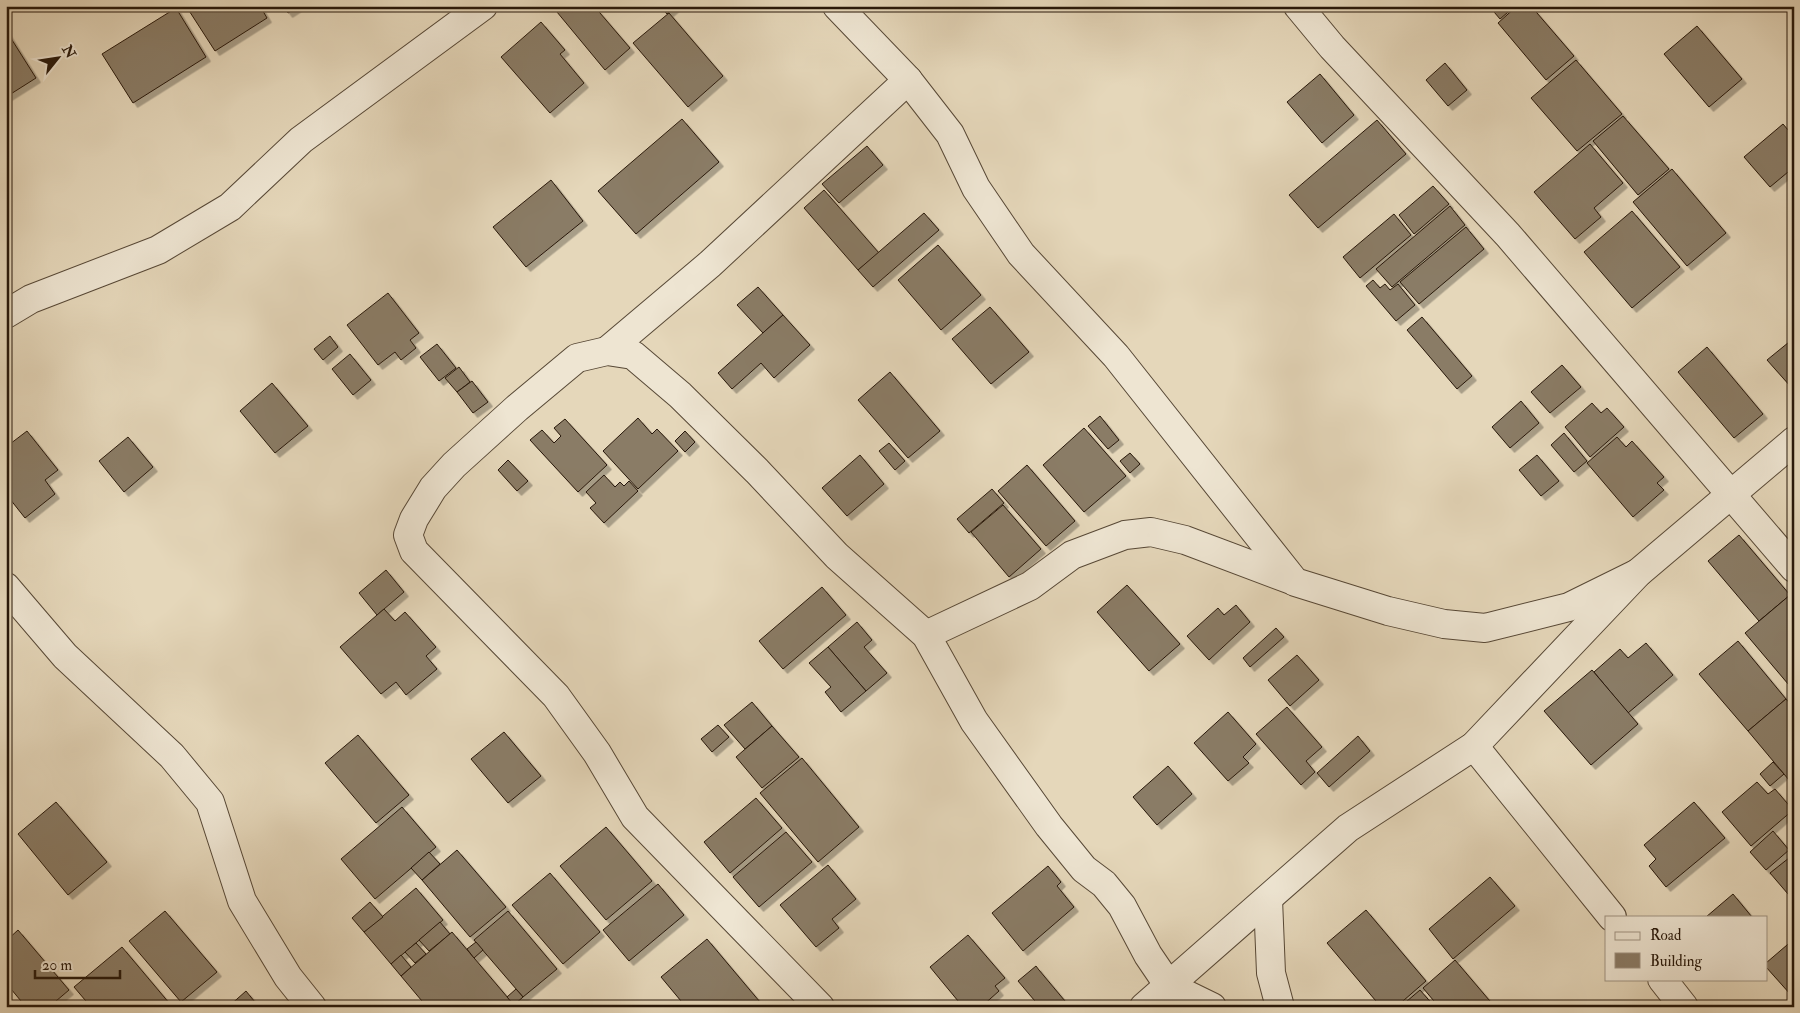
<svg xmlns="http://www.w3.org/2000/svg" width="1800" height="1013" font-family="'IM FELL Double Pica',serif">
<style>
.building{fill:#8a7b66;stroke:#28180a;filter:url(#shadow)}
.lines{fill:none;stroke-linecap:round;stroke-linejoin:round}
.minor-casing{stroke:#574836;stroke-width:30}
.minor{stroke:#eee5d2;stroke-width:28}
</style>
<defs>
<filter id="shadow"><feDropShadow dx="4.5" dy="4.5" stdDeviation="0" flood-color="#0004"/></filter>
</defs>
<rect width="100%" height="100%" fill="#e5d7ba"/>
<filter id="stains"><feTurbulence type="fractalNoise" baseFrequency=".004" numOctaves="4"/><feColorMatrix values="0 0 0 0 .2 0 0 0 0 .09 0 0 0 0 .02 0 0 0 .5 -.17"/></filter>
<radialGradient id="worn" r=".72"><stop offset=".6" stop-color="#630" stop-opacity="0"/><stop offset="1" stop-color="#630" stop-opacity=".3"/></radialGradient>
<g class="building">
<path d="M186,6h74l7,12 -52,33z"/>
<path d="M283,6h16l-11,7z"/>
<path d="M552,6h42l36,42 -25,22z"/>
<path d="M660,6h16l-9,8z"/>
<path d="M1489,6h26l-15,13z"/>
<path d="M1517,6h14l43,50 -28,24 -48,-57z"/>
<path d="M176,8l30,49 -73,46 -31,-49z"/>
<path d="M669,13l54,63 -35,31 -55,-64z"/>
<path d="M541,22l24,28 -5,4 24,29 -34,30 -49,-56z"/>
<path d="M1697,26l45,53 -33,28 -45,-53z"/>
<path d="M7,32l29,46 -30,19v-64z"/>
<path d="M1576,60l46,54 -45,37 -46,-53z"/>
<path d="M1445,63l22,27 -19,16 -22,-26z"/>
<path d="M1320,74l34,41 -32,28 -35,-41z"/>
<path d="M1623,116l46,53 -31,26 -45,-54z"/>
<path d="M682,119l37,43 -83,72 -38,-43z"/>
<path d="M1377,120l29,34 -88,74 -29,-33z"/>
<path d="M1783,124l11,13v30l-24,20 -26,-30z"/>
<path d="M1590,144l33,39 -29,25 7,9 -26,22 -41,-47z"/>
<path d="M867,146l16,19 -44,38 -17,-19z"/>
<path d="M1672,169l54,64 -39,33 -54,-64z"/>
<path d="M551,180l32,41 -57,46 -33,-40z"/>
<path d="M1433,186l16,18 -35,30 -15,-19z"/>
<path d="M824,190l55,63 -21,17 -54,-62z"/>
<path d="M1450,206l15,19 -73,62 -16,-18z"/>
<path d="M1632,211l48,56 -48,41 -48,-56z"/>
<path d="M924,213l15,17 -66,57 -15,-17z"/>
<path d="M1394,214l17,21 -51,43 -17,-21z"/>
<path d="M1466,227l18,22 -65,55 -19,-22z"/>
<path d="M938,245l43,50 -40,35 -43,-50z"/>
<path d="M1373,280l7,8 5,-4 5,6 8,-6 17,21 -19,16 -30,-35z"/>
<path d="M758,287l25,28 -20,18 -26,-28z"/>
<path d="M388,293l31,40 -9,7 6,8 -15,12 -6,-8 -17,13 -31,-40z"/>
<path d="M990,307l39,45 -38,32 -39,-45z"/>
<path d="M783,315l27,30 -36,33 -13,-15 -29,26 -14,-16z"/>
<path d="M1422,317l50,59 -15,13 -50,-59z"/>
<path d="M330,336l8,11 -15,13 -9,-11z"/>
<path d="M1794,338v47l-3,2 -24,-27z"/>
<path d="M437,344l19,24 -17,13 -19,-24z"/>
<path d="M1707,347l56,67 -29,24 -56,-66z"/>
<path d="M350,354l21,26 -18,15 -21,-26z"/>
<path d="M1562,365l19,22 -31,26 -19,-21z"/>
<path d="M459,367l11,15 -13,10 -12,-14z"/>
<path d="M890,372l50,59 -32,27 -50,-58z"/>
<path d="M472,381l16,21 -15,11 -16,-21z"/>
<path d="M272,383l36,43 -33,27 -35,-42z"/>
<path d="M1521,401l18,22 -29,25 -18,-21z"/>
<path d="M1592,403l9,10 6,-5 17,19 -34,30 -25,-30z"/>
<path d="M1100,416l19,24 -11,9 -20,-23z"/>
<path d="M638,418l14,16 5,-5 21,22 -40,38 -35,-38z"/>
<path d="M565,419l42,46 -29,27 -48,-52 12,-10 12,13 7,-7 -7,-8z"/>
<path d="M1084,428l42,48 -42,36 -41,-47z"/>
<path d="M27,431l31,39 -13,10 10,14 -30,24 -19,-24v-47z"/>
<path d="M685,431l10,11 -10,10 -10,-11z"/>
<path d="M1564,433l23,28 -13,11 -23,-27z"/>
<path d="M128,437l25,30 -29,25 -25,-31z"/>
<path d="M1617,437l9,10 6,-6 32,36 -7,6 7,7 -31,27 -46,-54z"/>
<path d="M889,443l16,18 -10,9 -16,-19z"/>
<path d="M1130,453l10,11 -10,9 -10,-12z"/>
<path d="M860,455l24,29 -37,32 -25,-28z"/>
<path d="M1537,455l22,26 -18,15 -22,-26z"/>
<path d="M508,460l20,21 -11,10 -19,-21z"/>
<path d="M1027,465l48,56 -29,25 -48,-55z"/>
<path d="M604,475l11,12 5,-5 4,4 5,-5 9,10 -34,32 -14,-15 6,-5 -10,-11z"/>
<path d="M992,489l12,14 -35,30 -12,-14z"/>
<path d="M1003,505l38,44 -32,28 -38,-45z"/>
<path d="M1739,535l51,60 -31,26 -51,-60z"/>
<path d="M386,570l18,22 -27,23 -18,-22z"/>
<path d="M1127,585l53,59 -31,27 -52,-59z"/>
<path d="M822,587l24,28 -63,54 -24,-28z"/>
<path d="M1790,595l4,4v92l-49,-58z"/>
<path d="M1236,605l14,17 -41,38 -22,-24 31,-28 6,7z"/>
<path d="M384,609l11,12 10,-9 31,35 -10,9 11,13 -31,26 -10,-13 -15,12 -41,-47z"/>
<path d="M857,622l15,18 -8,7 23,26 -21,18 -38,-44z"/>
<path d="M1276,628l8,9 -34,30 -7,-9z"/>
<path d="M1738,641l48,58 -38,32 -49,-57z"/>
<path d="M1646,643l27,32 -45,38 -34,-41 26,-23 8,9z"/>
<path d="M828,647l38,44 -25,21 -16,-20 6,-5 -22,-24z"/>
<path d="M1297,655l22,25 -29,26 -22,-26z"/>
<path d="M1592,670l46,54 -47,41 -47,-54z"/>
<path d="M1786,699l8,9v78l-46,-55z"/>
<path d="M752,702l20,24 -27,23 -21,-24z"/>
<path d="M1287,707l35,40 -16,14 9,11 -14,13 -45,-51z"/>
<path d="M1228,712l28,32 -13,13 6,6 -21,18 -34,-38z"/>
<path d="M718,725l11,12 -17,15 -11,-13z"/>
<path d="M772,726l27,31 -37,31 -26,-31z"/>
<path d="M504,732l37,44 -33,27 -37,-44z"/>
<path d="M358,735l51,60 -33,28 -51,-60z"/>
<path d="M1358,736l12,15 -41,36 -12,-14z"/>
<path d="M802,758l57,69 -41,35 -58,-69z"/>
<path d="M1773,762l11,12 -14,12 -10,-12z"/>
<path d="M1168,766l24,28 -35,31 -24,-28z"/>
<path d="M1757,782l11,12 7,-5 18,21 -42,36 -29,-34z"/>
<path d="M756,798l26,30 -52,45 -26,-31z"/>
<path d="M56,802l51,60 -39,33 -50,-61z"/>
<path d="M1694,802l31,36 -59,49 -17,-21 7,-7 -12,-14z"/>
<path d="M402,807l34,40 -61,52 -34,-40z"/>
<path d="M606,827l46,54 -46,39 -46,-54z"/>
<path d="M1773,831l16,19 -23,20 -16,-18z"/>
<path d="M786,832l26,30 -53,45 -26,-30z"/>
<path d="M457,850l49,57 -36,30 -48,-57z"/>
<path d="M429,852l11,12 -18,16 -11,-12z"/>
<path d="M1794,854v47l-24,-28z"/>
<path d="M828,865l28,34 -24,20 7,9 -23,19 -36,-42z"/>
<path d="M1048,866l13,16 -4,4 17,21 -51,44 -31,-38z"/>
<path d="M550,873l50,59 -37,32 -51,-59z"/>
<path d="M1490,877l25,29 -62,53 -24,-30z"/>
<path d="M658,884l26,31 -55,46 -26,-31z"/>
<path d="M416,888l27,32 -52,44 -27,-32z"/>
<path d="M1733,894l19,23h-46z"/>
<path d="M370,902l13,15 -19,15 -12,-14z"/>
<path d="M1366,910l60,71 -30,26h-15l-54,-64z"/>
<path d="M165,911l52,61 -36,30 -52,-61z"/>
<path d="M508,911l49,58 -34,28 -49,-57z"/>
<path d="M440,922l10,12 -21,17 -10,-11z"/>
<path d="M18,930l51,60 -20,17h-23l-20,-24v-42z"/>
<path d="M452,932l62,73 -2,2h-85l-26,-31z"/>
<path d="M968,935l37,43 -10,8 4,5 -18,16h-18l-33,-40z"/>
<path d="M707,939l53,63 -5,5h-69l-25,-30z"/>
<path d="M1794,939v54l-3,2 -25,-28v-4z"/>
<path d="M476,942l7,8 -9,8 -7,-9z"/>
<path d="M416,943l10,11 -11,9 -10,-11z"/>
<path d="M122,947l48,57 -3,3h-76l-17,-20z"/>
<path d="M401,955l10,12 -10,9 -10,-12z"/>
<path d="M1455,960l40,47h-56l-16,-19z"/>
<path d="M1036,966l3,4 31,37h-30l-22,-26z"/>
<path d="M516,989l7,8 -9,8 -7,-8z"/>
<path d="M1420,990l15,17h-35z"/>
<path d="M246,991l13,16h-31z"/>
</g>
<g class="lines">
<defs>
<g id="minor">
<path d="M837,6l71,74 42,54 26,54 45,66 95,102 179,226 93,29 56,13 41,4 84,-21 69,-34"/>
<path d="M1298,6l34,41 176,188 286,333"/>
<path d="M6,314l25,-15 127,-49 72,-43 71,-67 182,-134"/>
<path d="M607,351l103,-87 198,-184"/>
<path d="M6,587l59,69 107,100 38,46 32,99 46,76 24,30"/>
<path d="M926,635l104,-49 42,-31 53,-20 26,-3 34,8 109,41"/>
<path d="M1474,746l138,171"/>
<path d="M1268,899l3,74 9,34"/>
<path d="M1662,979l22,28"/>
<path d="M820,1007l-185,-190 -38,-64 -41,-57 -142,-145 -6,-16 6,-16 19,-31 21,-23 63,-57 60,-50 30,-7 26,4 47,40 77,76 80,85 89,79 48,86 75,105 35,43 20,15 18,22 26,49 21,31 43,21"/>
<path d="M1144,1007l204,-179 126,-82 164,-173 156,-132"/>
</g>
</defs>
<use href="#minor" class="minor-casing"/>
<use href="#minor" class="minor"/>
</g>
<rect width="1800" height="1013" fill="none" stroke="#e5d7ba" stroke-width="25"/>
<rect x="8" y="8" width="1785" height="998" fill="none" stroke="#28180a" stroke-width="2.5"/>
<rect x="12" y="12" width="1775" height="988" fill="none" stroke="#28180a"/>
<rect x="1605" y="916" width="162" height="65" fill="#eee5d2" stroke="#9f9382"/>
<rect x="1615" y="932" width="25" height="8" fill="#eee5d2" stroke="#9f9382"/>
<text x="1650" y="940" font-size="15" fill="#28180a">Road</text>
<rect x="1615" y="953" width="25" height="15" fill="#8a7b66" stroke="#9f9382"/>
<text x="1650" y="966" font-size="15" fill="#28180a">Building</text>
<g transform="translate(58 58) rotate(60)" stroke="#eee5d2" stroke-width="4" paint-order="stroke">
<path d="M0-4L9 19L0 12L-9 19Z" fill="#28180a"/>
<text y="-8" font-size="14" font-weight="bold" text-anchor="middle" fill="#28180a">N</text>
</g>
<path d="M35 970v8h85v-8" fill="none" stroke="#28180a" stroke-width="2.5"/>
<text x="42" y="970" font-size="15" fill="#28180a" stroke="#eee5d2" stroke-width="4" paint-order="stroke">20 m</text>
<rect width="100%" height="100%" filter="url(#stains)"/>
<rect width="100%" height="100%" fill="url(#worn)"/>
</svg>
